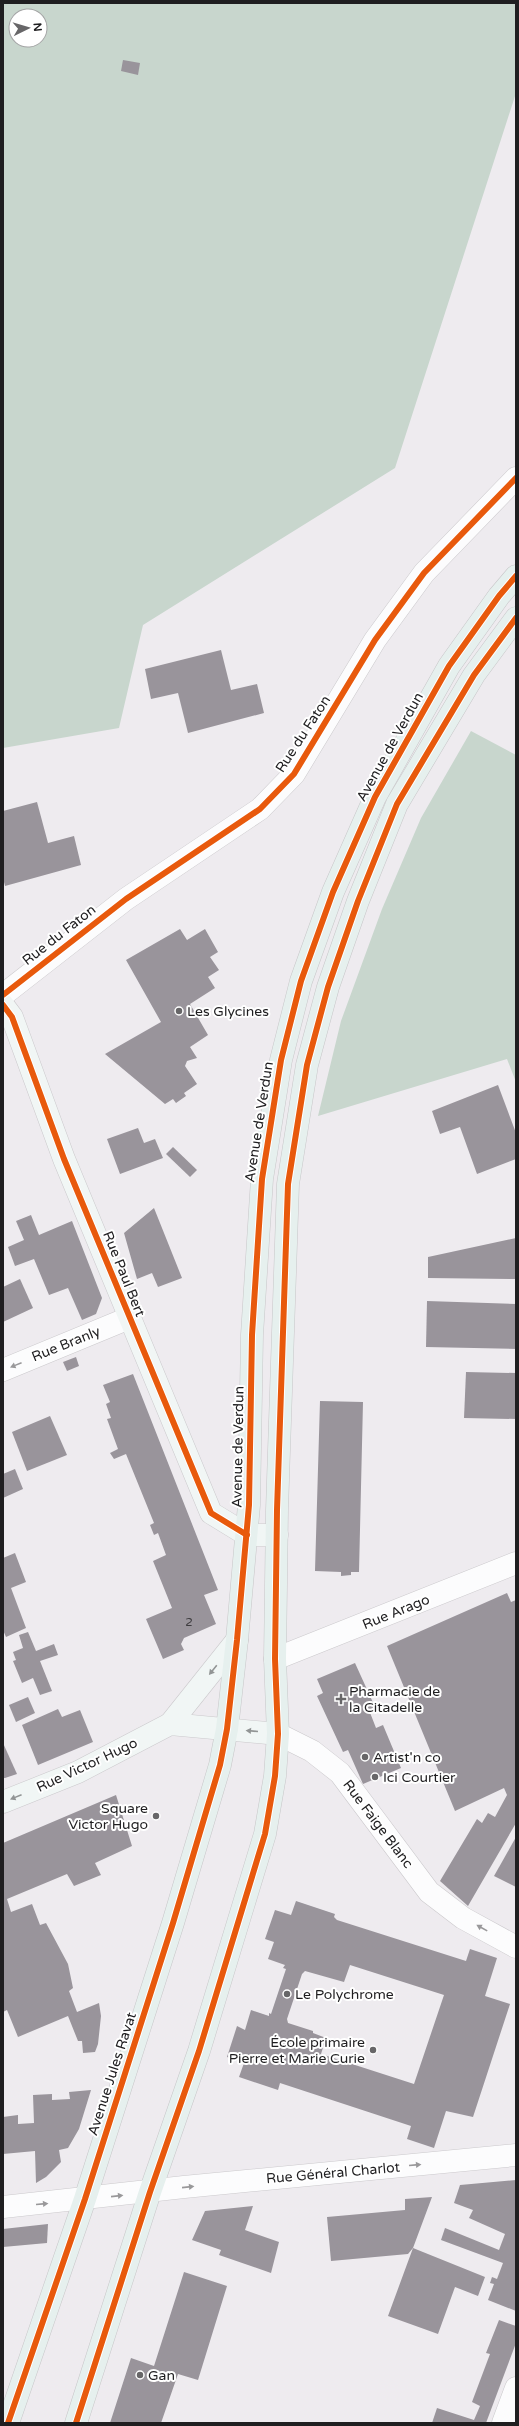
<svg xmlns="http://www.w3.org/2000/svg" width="519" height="2426" font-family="'Varela Round',sans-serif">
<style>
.green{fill:#c8d6cd;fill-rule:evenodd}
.building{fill:#99949b;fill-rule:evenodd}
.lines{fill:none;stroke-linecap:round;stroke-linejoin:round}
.street-casing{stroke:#cbc9cc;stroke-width:23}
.secondary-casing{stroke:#cbc9cc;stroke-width:23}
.primary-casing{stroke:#c7c6c8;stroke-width:23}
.street{stroke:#fcfcfd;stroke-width:22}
.secondary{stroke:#f1f6f5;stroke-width:22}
.primary{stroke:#e6f0ee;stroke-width:22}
.cycleway-casing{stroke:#fff;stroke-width:8}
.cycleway{stroke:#e8590c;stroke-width:6}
.oneway{fill:#99989a}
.oneway2{fill:#929595}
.poi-dot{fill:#676668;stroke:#fff;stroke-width:1.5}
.labels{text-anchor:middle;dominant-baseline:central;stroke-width:4;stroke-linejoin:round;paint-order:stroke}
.number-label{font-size:12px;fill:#3e3c3f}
.street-label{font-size:14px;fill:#1f1e20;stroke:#fff}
.poi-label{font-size:14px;fill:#1f1e20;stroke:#fff;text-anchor:start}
</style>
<rect width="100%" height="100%" fill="#eeebef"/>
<g class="green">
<path d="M3,3h513v90l-121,375 -252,157 -24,103 -116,20zM16,16h24v24h-24z"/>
<path d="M471,731l45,24v327l-9,-23 -189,57 23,-95 41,-112 39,-91z"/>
</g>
<g class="building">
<path d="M123,60l17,3 -2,12 -17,-4z"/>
<path d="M221,650l10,40 26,-6 7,29 -76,20 -10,-40 -27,6 -6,-30z"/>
<path d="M37,802l11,41 26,-7 7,29 -76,21 -2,-8v-67z"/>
<path d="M180,929l7,11 18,-11 13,23 -8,5 9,13 -11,7 7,11 -25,16 18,31 -18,12 7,11 -10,3 -2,5 12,18 -13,9 2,3 -10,7 -3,-4 -8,5 -60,-50 56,-32 -35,-62z"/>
<path d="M498,1085l18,48v26l-39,15 -17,-47 -20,7 -8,-23z"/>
<path d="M138,1128l6,15 11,-4 8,19 -43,16 -13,-35z"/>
<path d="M173,1147l24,23 -7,7 -24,-23z"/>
<path d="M154,1208l28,70 -24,9 -6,-14 -15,6 -13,-46z"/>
<path d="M31,1215l8,20 33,-14 30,77 -6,16 -14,6 -14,-32 -19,7 -15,-36 -19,7 -7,-19 16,-7 -8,-19z"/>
<path d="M516,1238v41l-88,-1v-21z"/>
<path d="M20,1279l13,29 -30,14v-35z"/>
<path d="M427,1301l89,3v45l-90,-2z"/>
<path d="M76,1357l3,9 -12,5 -4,-9z"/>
<path d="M466,1372l50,1v46l-52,-1z"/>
<path d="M133,1374l85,216 -14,5 12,29 -32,14 -3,6 3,6 -21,9 -17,-40 26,-11 -19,-47 13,-6 -8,-22 -4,2 -4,-10 4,-2 -28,-69 -12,5 -4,-6 8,-4 -11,-30 4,-1 -5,-14 4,-2 -7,-17z"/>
<path d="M320,1401l43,1 -4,170h-8v3l-10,1v-4l-26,-1z"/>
<path d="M50,1416l17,39 -40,16 -15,-39z"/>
<path d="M15,1469l8,20 -20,9v-24z"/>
<path d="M15,1553l11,29 -15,6 15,40 -20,9 -3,-7v-72z"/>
<path d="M507,1593l4,9 5,-2v223l-48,83 -28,-25 37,-62 5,4 6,-10 7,4 12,-22 -3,-7 -49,23 -68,-165z"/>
<path d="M28,1632l8,19 18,-7 4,11 -18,6 12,30 -12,4 -7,-17 -11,5 -9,-22 3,-1 -3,-8 10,-4 -4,-13z"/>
<path d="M355,1663l20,44 -6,3 7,18 7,-3 18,43 -38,16 -15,-34 -5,2 -26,-56 6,-3 -6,-14z"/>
<path d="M28,1697l7,16 -19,9 -7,-17z"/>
<path d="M58,1709l4,8 18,-7 13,32 -55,23 -16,-40z"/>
<path d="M3,1743l14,31 -12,4h-2z"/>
<path d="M116,1795l16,51 -37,17 6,12 -27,11 -7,-12 -60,25 4,13 21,-8 8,21 6,-2 22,41 5,24 -4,3 8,21 22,-9 2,13 -3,28 -3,8 -12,1 -1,-12h-4l-10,-25 -50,21 -11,-27 -4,2v-169z"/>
<path d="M516,1837v50l-22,-11z"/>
<path d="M296,1901l39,13 -1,3 3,3 129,41 4,-12 27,9 -12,38 25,8 -37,113 -27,-6 -12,37 -27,-9 4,-13 -131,-43 -2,7 -39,-13 5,-14 -17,-6 10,-31 8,4 6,-20 18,6v-3l2,1 15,-45 -3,-1 2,-3 -17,-6 6,-17 -9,-3 10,-29 16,5zM350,1965l94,30 -30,89 -93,-30 5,-16 -13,-5v-2l-25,-8 -1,-4 15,-45 3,-3 39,11z"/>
<path d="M91,2090l-12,39 -11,19 -9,2 2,12 -15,15 -10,6 -1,-32 -32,3v-37l15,-2v9l16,-1 -1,-28 19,-1v6l18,-1 -1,-7z"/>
<path d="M516,2180v131l-28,-11 6,-16 -4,-1 2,-6 5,2 6,-16 -62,-23 4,-12 54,22 6,-16 -36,-16 4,-8 -19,-7 6,-18z"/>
<path d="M432,2197l-19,51 -5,6 -77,7 -4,-44 78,-7v-11z"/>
<path d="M253,2206l-8,24 34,12 -8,31 -52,-18 2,-5 -29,-10 13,-29z"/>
<path d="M48,2224l-1,19 -44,4v-18z"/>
<path d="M413,2248l72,29 -7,19 -23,-9 -17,47 -50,-18z"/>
<path d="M184,2272l43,14 -29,94 -20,-6 -17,49h-51l21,-65 23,8z"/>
<path d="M499,2320l17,6v17l-30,80h-54l5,-15 37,12 6,-14 -8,-4 18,-48 -4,-1z"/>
</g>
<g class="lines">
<defs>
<g id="street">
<path d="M3,995l123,-96 134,-90 34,-35 81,-134 49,-67 92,-95"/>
<path d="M3,1370l126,-52"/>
<path d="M275,1659l241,-96"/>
<path d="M278,1734l34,17 28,22 89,119 34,26 53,29"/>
<path d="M3,2207l181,-20 332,-32"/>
<path d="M503,2423l13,-35"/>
</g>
<g id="secondary">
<path d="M3,1005l9,12 52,142 147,354 36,22h30"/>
<path d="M170,1724l67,-84"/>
<path d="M3,1802l75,-30 92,-48 108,10"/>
</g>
<g id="primary">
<path d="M8,2423l77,-224 88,-276 47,-158 7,-36 10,-89 12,-135 3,-170 10,-156 19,-119 20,-79 32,-89 42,-95 74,-131 50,-70 17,-20"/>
<path d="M76,2423l74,-231 49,-141 66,-217 10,-58 3,-42 -3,-75 2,-149 11,-326 19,-119 21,-78 30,-86 39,-97 77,-129 42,-57"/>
</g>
</defs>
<use href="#street" class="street-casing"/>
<use href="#secondary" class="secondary-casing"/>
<use href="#primary" class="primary-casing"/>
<use href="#street" class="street"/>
<use href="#secondary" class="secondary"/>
<use href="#primary" class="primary"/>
<defs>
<g id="cycleway">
<path d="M3,995l123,-96 134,-90 34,-35 81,-134 49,-67 92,-95"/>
<path d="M3,1005l9,12 52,142 147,354 36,22"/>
<path d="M8,2423l77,-224 88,-276 47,-158 7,-36 10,-89 12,-135 3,-170 10,-156 19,-119 20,-79 32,-89 42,-95 74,-131 50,-70 17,-20"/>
<path d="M76,2423l74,-231 49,-141 66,-217 10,-58 3,-42 -3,-75 2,-149 11,-326 19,-119 21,-78 30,-86 39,-97 77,-129 42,-57"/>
</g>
</defs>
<use href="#cycleway" class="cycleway-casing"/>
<use href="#cycleway" class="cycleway"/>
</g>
<defs><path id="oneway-solid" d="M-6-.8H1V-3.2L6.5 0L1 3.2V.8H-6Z"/></defs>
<g class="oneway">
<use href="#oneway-solid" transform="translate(16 1365) rotate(158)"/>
<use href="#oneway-solid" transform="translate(482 1928) rotate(-151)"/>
<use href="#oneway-solid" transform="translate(415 2165) rotate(-5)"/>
<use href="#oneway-solid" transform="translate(188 2187) rotate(-6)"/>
<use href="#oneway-solid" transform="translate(117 2196) rotate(-6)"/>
<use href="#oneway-solid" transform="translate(42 2204) rotate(-5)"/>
</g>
<g class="oneway2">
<use href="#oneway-solid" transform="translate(213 1670) rotate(129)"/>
<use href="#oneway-solid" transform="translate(252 1731) rotate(-175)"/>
<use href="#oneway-solid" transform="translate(16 1797) rotate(158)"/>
</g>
<g class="poi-dot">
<circle cx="179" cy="1011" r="4"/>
<path d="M339 1693h4v4h4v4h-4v4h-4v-4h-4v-4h4z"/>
<circle cx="365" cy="1757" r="4"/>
<circle cx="375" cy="1777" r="4"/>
<circle cx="156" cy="1816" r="4"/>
<circle cx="287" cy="1994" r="4"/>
<circle cx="373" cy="2050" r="4"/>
<circle cx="140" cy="2375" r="4"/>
</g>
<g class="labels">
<g class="number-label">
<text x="189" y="1622">2</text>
</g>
<g class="street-label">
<text transform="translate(303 734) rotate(-57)">Rue du Faton</text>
<text transform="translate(390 747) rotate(-61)">Avenue de Verdun</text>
<text transform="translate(59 935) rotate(-38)">Rue du Faton</text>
<text transform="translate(259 1122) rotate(-81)">Avenue de Verdun</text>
<text transform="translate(124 1274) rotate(68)">Rue Paul Bert</text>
<text transform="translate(66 1344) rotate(-22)">Rue Branly</text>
<text transform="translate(238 1447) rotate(-89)">Avenue de Verdun</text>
<text transform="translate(396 1612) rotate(-22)">Rue Arago</text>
<text transform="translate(87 1765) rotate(-25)">Rue Victor Hugo</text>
<text transform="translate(378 1824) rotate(53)">Rue Faige Blanc</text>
<text transform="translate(112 2074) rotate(-72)">Avenue Jules Ravat</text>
<text transform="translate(333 2173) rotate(-5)">Rue Général Charlot</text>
</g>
<g class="poi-label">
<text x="187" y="1011">Les Glycines</text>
<text x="349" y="1691">Pharmacie de<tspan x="349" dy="16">la Citadelle</tspan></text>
<text x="373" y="1757">Artist'n co</text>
<text x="383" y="1777">Ici Courtier</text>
<text x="148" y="1808" text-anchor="end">Square<tspan x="148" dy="16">Victor Hugo</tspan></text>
<text x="295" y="1994">Le Polychrome</text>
<text x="365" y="2042" text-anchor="end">École primaire<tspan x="365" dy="16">Pierre et Marie Curie</tspan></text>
<text x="148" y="2375">Gan</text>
</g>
</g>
<rect width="519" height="2426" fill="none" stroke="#1f1e20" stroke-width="8"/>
<g transform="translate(28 28) rotate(85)"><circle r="19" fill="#ffffff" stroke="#a5a5a6"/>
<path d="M0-3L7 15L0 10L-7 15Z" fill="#676668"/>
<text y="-6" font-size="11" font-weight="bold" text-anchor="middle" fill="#1f1e20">N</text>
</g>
</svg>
